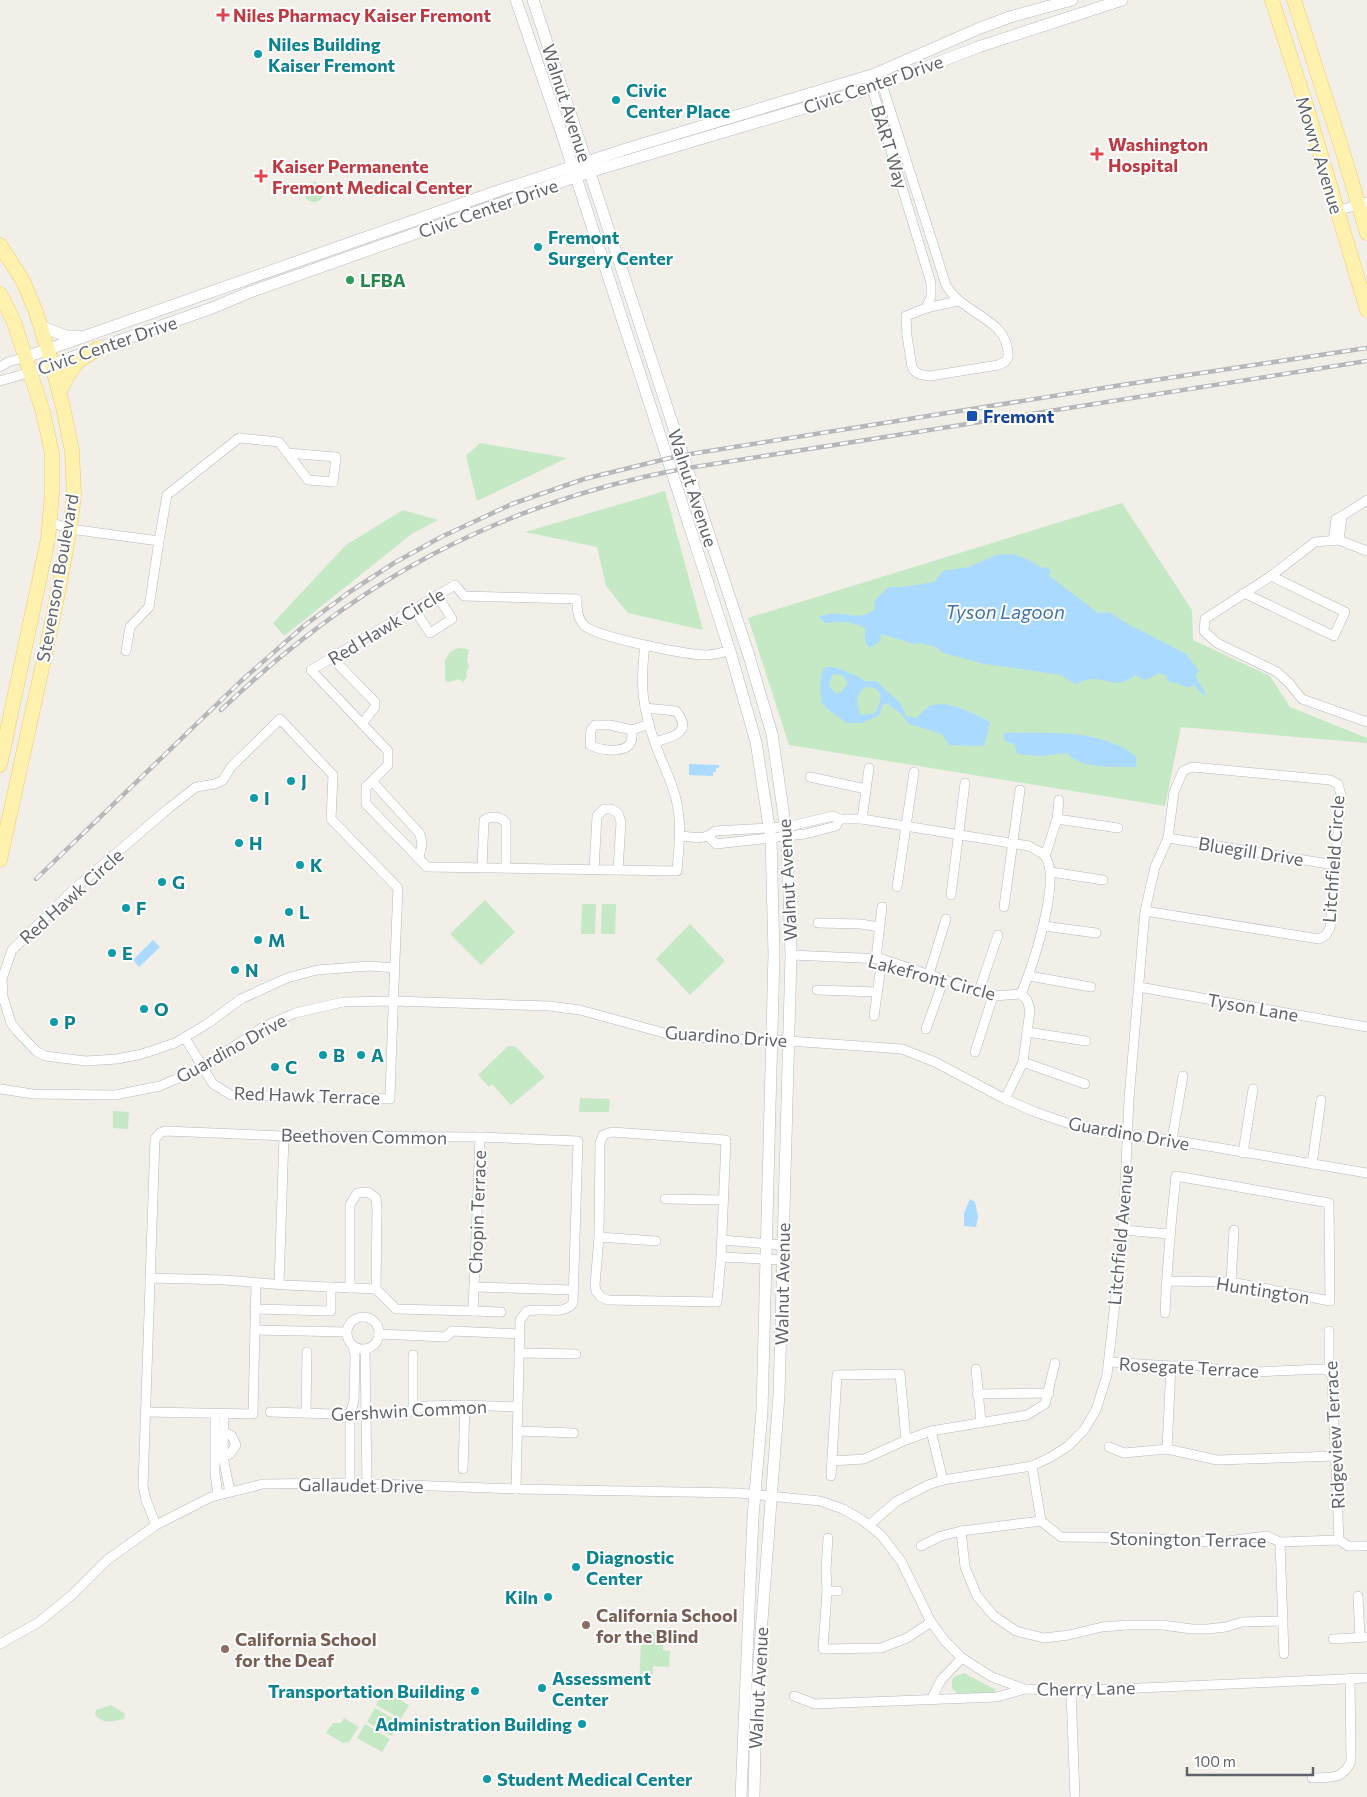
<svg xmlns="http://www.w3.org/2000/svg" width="1367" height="1797" font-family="Commissioner,sans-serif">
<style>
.green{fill:#c5e8c5}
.water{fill:#aadaff;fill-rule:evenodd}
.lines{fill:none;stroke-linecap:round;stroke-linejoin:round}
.minor-casing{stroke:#b5b8bc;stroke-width:10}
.secondary-casing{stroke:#b6babf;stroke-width:12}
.primary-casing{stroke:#f2c960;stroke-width:15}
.minor{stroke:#fff;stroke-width:9}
.secondary{stroke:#fff;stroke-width:11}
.primary{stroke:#fff2af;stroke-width:14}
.rail-casing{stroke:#b6b7b8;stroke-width:4.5}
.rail{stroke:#fff;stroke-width:2.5;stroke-dasharray:8;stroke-linecap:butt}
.health-dot{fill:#e0444e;stroke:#fff;stroke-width:2}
.culture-dot{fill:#0f9aa8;stroke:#fff;stroke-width:2}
.leisure-dot{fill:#2e9e5b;stroke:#fff;stroke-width:2}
.transit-dot{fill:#1a4fb4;stroke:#fff;stroke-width:2}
.education-dot{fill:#8d6e63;stroke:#fff;stroke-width:2}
.labels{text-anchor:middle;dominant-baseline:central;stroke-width:4;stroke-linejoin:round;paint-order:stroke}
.health-label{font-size:18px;font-weight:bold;fill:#be3a42;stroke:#fff;text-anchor:start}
.culture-label{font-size:18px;font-weight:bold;fill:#0d838f;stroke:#fff;text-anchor:start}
.street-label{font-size:18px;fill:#5f6368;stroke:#fff}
.leisure-label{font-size:18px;font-weight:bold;fill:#27864d;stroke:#fff;text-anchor:start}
.transit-label{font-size:18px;font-weight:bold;fill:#164399;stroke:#fff;text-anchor:start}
.education-label{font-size:18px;font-weight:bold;fill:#785e54;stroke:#fff;text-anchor:start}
.water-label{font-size:19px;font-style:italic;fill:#4174aa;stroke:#fff}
</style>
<rect width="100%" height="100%" fill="#f1efe8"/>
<g class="green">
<circle cx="314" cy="192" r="10"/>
<path d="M480,443l87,15 -90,43 -11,-45z"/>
<path d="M665,491l38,139 -75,-17 -22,-27 -9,-39 -72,-15z"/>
<path d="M1122,503l70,107 1,30 77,36 20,31 77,31v5l-186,-16 -16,79 -376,-61 -41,-127z"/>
<path d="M403,510l35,10 -25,13 -129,103 -11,-13 73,-78z"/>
<path d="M458,648l10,1 1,1 -2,10 2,7 -3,6 1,4 -4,5 -4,-3 -9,3 -5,-1v-22h1l4,-7z"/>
<path d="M485,900l30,32 -34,33 -31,-31z"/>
<path d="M582,904h14l-1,30h-14z"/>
<path d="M602,904h14l-1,30h-14z"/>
<path d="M690,924l35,37 -35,34 -34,-36z"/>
<path d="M508,1046l8,1 29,30 -34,28 -19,-21 -3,3 -11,-12z"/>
<path d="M580,1098l30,1 -1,13h-30z"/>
<path d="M113,1111l16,1 -1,17 -15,-1z"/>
<path d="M649,1632h15l-1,18 7,1 -1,16 -16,-1 -1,19h-13l2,-42h8z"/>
<path d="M964,1673l32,17 -2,3h-37l-5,-5v-8l2,-3z"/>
<path d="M384,1691l25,14 -8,14 -25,-14z"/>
<path d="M111,1705l14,9 -1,5c-12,2 -19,6 -29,-4l1,-5z"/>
<path d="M375,1708l24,14 -7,14 -25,-14z"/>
<path d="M344,1718l15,9 -10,15 -6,1 -17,-10 7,-10h8z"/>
<path d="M365,1724l25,15 -8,13 -25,-14z"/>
</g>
<g class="water">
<path d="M1012,554l15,5 15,9 5,-1 4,4 -3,4 50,38 11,-1 25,16h2l50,26 13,17 -4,5 10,16 -1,4 -10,-11 -7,3 -10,-5 -8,-1 -3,-6 -6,-3 -15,7 -10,-5c-18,14 -23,5 -41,4 -6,0 -14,3 -19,5l-14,-9 -77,-11 -41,-11 -7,-6 -16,-4 -6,1 -33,-10 -1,7 -10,7c-6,-5 -6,-11 -4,-19 -11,-8 -28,-8 -41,-6l-6,-6c20,-10 41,8 56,-9l-1,-7 15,-14h13l32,-5 9,-11 26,-4 27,-12z"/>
<path d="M826,667c11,0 13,1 23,6 6,3 10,2 14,8h13l25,23 5,12 10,2c4,-3 8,-8 12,-11 17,-10 46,7 62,15l-6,24 -35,-1 -7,-11 -33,-10 -8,-10 -14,-11 -4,2 -5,11 -17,7h-14l-21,-15 -4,-5 -2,-19 2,-12zM833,674l10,1 5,8 -7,9 -4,2 -7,-6 -1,-5zM866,687c19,0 16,14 9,26l-11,2 -4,-1c-4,-11 -5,-21 6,-27z"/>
<path d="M1003,733c42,0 101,-5 133,24v10c-19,0 -57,2 -69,-14l-25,3 -25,-2 -2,-9 -10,-4z"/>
<path d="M689,764l30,1v3h-3v4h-3v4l-24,-1z"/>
<path d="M153,940l7,7 -21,20 -6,-7z"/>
<path d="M970,1199l5,3 3,15 -2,10 -12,-1v-13z"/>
</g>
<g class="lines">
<defs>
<g id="minor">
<path d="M875,74l7,10 64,201c16,30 64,33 62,72l-3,5 -7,3 -68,11c-8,-1 -14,-1 -18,-9l-5,-31 -1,-20 20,-8 5,-11v-14l-59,-195z"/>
<path d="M1337,211l30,-9"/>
<path d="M926,308l32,-7"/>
<path d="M0,367l8,-5 18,-5"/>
<path d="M0,381l31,-9"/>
<path d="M50,522l20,7 89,12 8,-46 72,-57 40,4 29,38 25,2 3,-25 -49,-4"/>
<path d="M1339,540l3,-24"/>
<path d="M1333,541l3,-22 6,-3 25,-16"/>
<path d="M1367,551l-28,-11 -24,2 -44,34 -66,43 -1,12 13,12 60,29 12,11 13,16 65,23"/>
<path d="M1244,593l90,43 11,-24 -74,-36"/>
<path d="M414,609l16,24 22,-14 -15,-24"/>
<path d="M645,645c-5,40 -3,63 11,101 6,17 16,35 20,53 6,24 3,48 1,72l-250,-4 -61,-63v-17l22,-22v-14l-77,-81 144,-85 9,11 113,3c0,9 0,19 7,26 10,12 104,30 123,30 7,0 16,-3 23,-4"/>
<path d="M126,651l4,-24 19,-20 10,-66"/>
<path d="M332,658l43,44v5l-13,17"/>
<path d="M645,708l31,3c18,22 -4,26 -21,31"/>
<path d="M632,730l-22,-5h-15l-4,5 -1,15c9,5 29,8 38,1 5,-4 4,-10 4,-16l17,-6"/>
<path d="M810,777l56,12"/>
<path d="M372,781l48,53 2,10 -3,14"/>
<path d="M862,819l7,-51"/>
<path d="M1057,819l61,9"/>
<path d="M680,836c14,1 24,5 35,-5l71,-4 47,-11 7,3h22l167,27c4,3 13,6 16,10 17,24 -13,112 -24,138l-28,2 -111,-37 -91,-4"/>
<path d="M709,837l7,7 89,-10 31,-8 4,-7"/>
<path d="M1168,838l167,27"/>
<path d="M1045,856l12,-37 2,-19"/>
<path d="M482,868l2,-48c8,-4 16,-4 22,3v45"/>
<path d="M594,870l3,-54 7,-7h7l7,4 3,9 -3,48"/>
<path d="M1051,872l52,8"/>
<path d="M897,887l17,-115"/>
<path d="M951,895l14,-112"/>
<path d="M1004,907l16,-117"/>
<path d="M818,923l43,1 18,3"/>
<path d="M1044,926l52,7"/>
<path d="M876,958l6,-51"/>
<path d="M929,974l17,-55"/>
<path d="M1029,976l62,11"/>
<path d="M1139,987l228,40"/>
<path d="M817,990l60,2"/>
<path d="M979,991l19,-56"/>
<path d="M874,1016l8,-57"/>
<path d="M926,1029l18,-50"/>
<path d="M1027,1032l59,9"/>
<path d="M185,1038l28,46 18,11 159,4c2,-71 5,-141 8,-211l-67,-69 2,-44 -53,-56 -49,48 -8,13 -8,4 -19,3 -27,21 -97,83 -60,59 -10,29 1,18 8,26 6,8 19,20 9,5 41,5 31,-2 25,-5 33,-11 32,-19 34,-25 46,-21 30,-8 52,-4 26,2"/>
<path d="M975,1052l18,-56"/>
<path d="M1023,1062l62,22"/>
<path d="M0,1089l33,5 82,1 45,-9 43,-19 60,-40 32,-14 48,-11 50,-1 156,5 31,4 84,23 19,4 106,4 113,8 33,13 70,37 30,13 32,11 61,12 44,5 195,33"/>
<path d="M1005,1099l18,-37 7,-52 -3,-10 -6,-6"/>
<path d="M612,1132l114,8 -5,117 -4,45 -109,-2 -7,-3 -5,-6 -1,-6 4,-48 1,-94 3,-8z"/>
<path d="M1172,1140l11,-64"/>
<path d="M1243,1153l10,-64"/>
<path d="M1312,1164l9,-64"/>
<path d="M665,1199l58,1"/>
<path d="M1123,1230l46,4"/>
<path d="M599,1237l57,4"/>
<path d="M722,1240l60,5"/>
<path d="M721,1257l61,3"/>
<path d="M150,1278l75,2 60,5 91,4 20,20 77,2 7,-174"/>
<path d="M1231,1282l3,-52"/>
<path d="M279,1285l5,-149"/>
<path d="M474,1287l99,3"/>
<path d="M350,1288v-83l7,-12 11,-1 8,6 1,12 -1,79"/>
<path d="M255,1309l76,2v-24"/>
<path d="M473,1311l28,1"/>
<path d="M1165,1313c2,-46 6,-91 11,-137l153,27 1,98 -99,-19 -64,-1"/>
<circle cx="363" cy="1333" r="16"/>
<path d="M255,1330l91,2"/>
<path d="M1329,1331v40l3,6 7,163"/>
<path d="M379,1334l67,3 6,-6 68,3"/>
<path d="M365,1349l2,135"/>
<path d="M519,1353l57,1"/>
<path d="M413,1355v56"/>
<path d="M1109,1362l62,4 24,-1 38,8 89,-4 7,2"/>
<path d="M976,1369l5,53"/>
<path d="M977,1394l72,-1"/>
<path d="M146,1412l107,2 3,-131"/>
<path d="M270,1412l95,3 48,-4 11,-5 41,-1 53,2"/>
<path d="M306,1413l1,-61"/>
<path d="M215,1414v59l3,22"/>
<path d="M224,1414l-1,43 7,35"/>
<path d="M517,1431l57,2"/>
<path d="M931,1431l12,49"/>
<path d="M1109,1447l15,6 43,-4 50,11 118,-4"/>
<path d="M1167,1449l4,-83"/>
<path d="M218,1458l12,-4 6,-9 -4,-9 -8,-4"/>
<path d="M832,1461l32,-2 42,-19 25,-9 96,-16 18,-11 10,-41"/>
<path d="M1032,1466l9,55 20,16 90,1 34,4 42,-1 40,-5 13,6 59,-2 9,6h17"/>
<path d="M463,1469l2,-64"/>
<path d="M831,1476l6,-101 63,-1 6,66"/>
<path d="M350,1483v-69l4,-13 1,-46 -2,-9"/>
<path d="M156,1525l-10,-25 -3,-14 12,-347 5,-6 5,-2 119,5 196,1 98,4 -5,162c-9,13 -32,4 -46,8l-7,9 -4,169"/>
<path d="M869,1525l28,-24 31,-16 15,-5 89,-14 19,-9 17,-11 16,-16 12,-20 11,-35 16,-145 6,-131 16,-188 10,-44 13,-29 6,-46 9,-21 9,-4 138,13 8,4 3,11 -11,133 -4,7 -7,4 -174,-28"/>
<path d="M961,1531l4,36 12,29 17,20 22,15 28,7 25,-3 33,-8 25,-2h35l30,4h16l18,-2 16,-5 41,-1"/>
<path d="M828,1538l-2,31 1,22 -4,58 58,-1 26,-10 24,-16"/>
<path d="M1280,1542l4,112"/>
<path d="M921,1546l20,-10 20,-5 80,-10"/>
<path d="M827,1591h11"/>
<path d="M1358,1596l2,42"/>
<path d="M1333,1639l34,-2"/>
<path d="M0,1644l39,-22 34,-28 34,-34 49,-35 55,-28 52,-13 87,-1 166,6 222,4 82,8 23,8 19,11 19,15 20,26 30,61 14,19 17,17 30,19 33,12 46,2 296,-13"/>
<path d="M1071,1691l4,106"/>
<path d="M794,1696l21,8 182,-7 28,-8"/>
<path d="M932,1698l9,-18 21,-22"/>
<path d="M1312,1778c19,-1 31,2 39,-17l-1,-83"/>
</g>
<g id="secondary">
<path d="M516,0l46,134 168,517 26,91 15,97 3,115 -12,457 -9,106 -12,280"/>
<path d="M533,0l216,656 23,78 15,103 4,118 -12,440 -23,305 -2,97"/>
<path d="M40,326l26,10h12"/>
<path d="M26,357l469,-165 131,-43 249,-75 105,-46 33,-12 59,-16"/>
<path d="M31,372l181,-64 38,-16 339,-120 283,-84 106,-41 144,-47"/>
</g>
<g id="primary">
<path d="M1272,0l34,105 61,205"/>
<path d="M1294,0l47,146 26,87"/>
<path d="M0,245l23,36 13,31 12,38 15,57 9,44 2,44 -4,34 -16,84 -54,247"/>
<path d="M0,294l14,28 29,90 9,41v41l-4,45 -48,226"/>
<path d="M59,393l9,-18 10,-14 21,-13"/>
</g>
</defs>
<use href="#minor" class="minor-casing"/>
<use href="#secondary" class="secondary-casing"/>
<use href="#primary" class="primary-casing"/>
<use href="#minor" class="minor"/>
<use href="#secondary" class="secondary"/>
<use href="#primary" class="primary"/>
<defs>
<g id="rail">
<path d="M221,710c135,-129 276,-206 461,-241l685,-108"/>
<path d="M36,879l205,-198 64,-56 43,-32 46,-30 47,-26 71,-33 72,-25 94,-23 444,-71 245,-37"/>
</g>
</defs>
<use href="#rail" class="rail-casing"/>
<use href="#rail" class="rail"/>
</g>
<g class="health-dot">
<path d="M220.5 7.5h5v5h5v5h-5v5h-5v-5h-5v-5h5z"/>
<path d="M1094.5 146.5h5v5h5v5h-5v5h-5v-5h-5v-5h5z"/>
<path d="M258.5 168.5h5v5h5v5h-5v5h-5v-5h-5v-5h5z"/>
</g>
<g class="culture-dot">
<circle cx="258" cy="54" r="5"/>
<circle cx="616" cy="100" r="5"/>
<circle cx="538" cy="247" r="5"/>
<circle cx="291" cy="781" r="5"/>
<circle cx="254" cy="798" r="5"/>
<circle cx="239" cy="843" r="5"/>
<circle cx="300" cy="865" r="5"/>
<circle cx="162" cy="882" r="5"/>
<circle cx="126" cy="908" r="5"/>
<circle cx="289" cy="912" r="5"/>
<circle cx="258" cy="940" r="5"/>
<circle cx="112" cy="953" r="5"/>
<circle cx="235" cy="970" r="5"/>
<circle cx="144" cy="1009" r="5"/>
<circle cx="54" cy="1022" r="5"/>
<circle cx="323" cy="1055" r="5"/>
<circle cx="361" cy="1055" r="5"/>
<circle cx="275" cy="1067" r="5"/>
<circle cx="576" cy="1567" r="5"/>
<circle cx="548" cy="1597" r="5"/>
<circle cx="542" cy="1688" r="5"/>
<circle cx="475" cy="1691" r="5"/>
<circle cx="582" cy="1724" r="5"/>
<circle cx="487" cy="1779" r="5"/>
</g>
<circle class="leisure-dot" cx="350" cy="280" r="5"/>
<rect class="transit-dot" x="966" y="410" width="12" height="12" rx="2.5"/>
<g class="education-dot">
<circle cx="586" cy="1625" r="5"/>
<circle cx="225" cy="1649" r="5"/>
</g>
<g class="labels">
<g class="health-label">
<text x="233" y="15">Niles Pharmacy Kaiser Fremont</text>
<text x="1108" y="144">Washington<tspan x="1108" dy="21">Hospital</tspan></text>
<text x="272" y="166">Kaiser Permanente<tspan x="272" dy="21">Fremont Medical Center</tspan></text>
</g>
<g class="culture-label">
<text x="268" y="44">Niles Building<tspan x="268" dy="21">Kaiser Fremont</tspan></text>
<text x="626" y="90">Civic<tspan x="626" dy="21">Center Place</tspan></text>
<text x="548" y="237">Fremont<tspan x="548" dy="21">Surgery Center</tspan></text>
<text x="301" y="781">J</text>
<text x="264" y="798">I</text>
<text x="249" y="843">H</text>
<text x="310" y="865">K</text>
<text x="172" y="882">G</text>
<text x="136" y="908">F</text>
<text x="299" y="912">L</text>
<text x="268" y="940">M</text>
<text x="122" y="953">E</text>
<text x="245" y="970">N</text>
<text x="154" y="1009">O</text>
<text x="64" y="1022">P</text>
<text x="333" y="1055">B</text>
<text x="371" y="1055">A</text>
<text x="285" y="1067">C</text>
<text x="586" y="1557">Diagnostic<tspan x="586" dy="21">Center</tspan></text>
<text x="538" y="1597" text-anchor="end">Kiln</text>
<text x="552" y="1678">Assessment<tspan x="552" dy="21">Center</tspan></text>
<text x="465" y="1691" text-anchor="end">Transportation Building</text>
<text x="572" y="1724" text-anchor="end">Administration Building</text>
<text x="497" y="1779">Student Medical Center</text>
</g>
<g class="street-label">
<text transform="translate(873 84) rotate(-19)">Civic Center Drive</text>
<text transform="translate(567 103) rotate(72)">Walnut Avenue</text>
<text transform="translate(890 147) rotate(73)">BART Way</text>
<text transform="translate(1320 155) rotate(73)">Mowry Avenue</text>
<text transform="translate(488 208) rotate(-19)">Civic Center Drive</text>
<text transform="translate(107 345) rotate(-19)">Civic Center Drive</text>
<text transform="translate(693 488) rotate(72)">Walnut Avenue</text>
<text transform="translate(57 578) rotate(-80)">Stevenson Boulevard</text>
<text transform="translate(386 626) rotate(-31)">Red Hawk Circle</text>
<text transform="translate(1251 851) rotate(9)">Bluegill Drive</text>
<text transform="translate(1333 859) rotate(-86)">Litchfield Circle</text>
<text transform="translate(787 880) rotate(-93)">Walnut Avenue</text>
<text transform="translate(71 896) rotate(-42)">Red Hawk Circle</text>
<text transform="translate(932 977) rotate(15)">Lakefront Circle</text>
<text transform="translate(1253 1007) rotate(10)">Tyson Lane</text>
<text transform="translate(726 1036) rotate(4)">Guardino Drive</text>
<text transform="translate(231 1048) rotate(-29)">Guardino Drive</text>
<text transform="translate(307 1095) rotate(2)">Red Hawk Terrace</text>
<text transform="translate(1129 1133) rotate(10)">Guardino Drive</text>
<text transform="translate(364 1136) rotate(1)">Beethoven Common</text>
<text transform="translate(477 1212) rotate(-88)">Chopin Terrace</text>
<text transform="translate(1120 1235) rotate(-85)">Litchfield Avenue</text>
<text transform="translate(782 1284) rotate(-89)">Walnut Avenue</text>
<text transform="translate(1263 1290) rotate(9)">Huntington</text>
<text transform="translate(1189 1367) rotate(3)">Rosegate Terrace</text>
<text transform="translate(409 1410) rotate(-3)">Gershwin Common</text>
<text transform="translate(1334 1435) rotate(-93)">Ridgeview Terrace</text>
<text transform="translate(361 1485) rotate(1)">Gallaudet Drive</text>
<text transform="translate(1188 1539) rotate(1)">Stonington Terrace</text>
<text transform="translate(758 1688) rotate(-87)">Walnut Avenue</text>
<text transform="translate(1086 1688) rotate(-1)">Cherry Lane</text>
</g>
<g class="leisure-label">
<text x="360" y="280">LFBA</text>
</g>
<g class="transit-label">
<text x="983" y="416">Fremont</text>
</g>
<g class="education-label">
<text x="596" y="1615">California School<tspan x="596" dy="21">for the Blind</tspan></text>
<text x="235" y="1639">California School<tspan x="235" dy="21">for the Deaf</tspan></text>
</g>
<g class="water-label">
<text x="1005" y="611">Tyson Lagoon</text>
</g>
</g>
<path d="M1187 1767v8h126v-8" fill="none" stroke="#5f6368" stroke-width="2.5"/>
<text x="1194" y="1767" font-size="15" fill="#5f6368" stroke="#ffffff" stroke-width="4" paint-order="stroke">100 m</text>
</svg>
